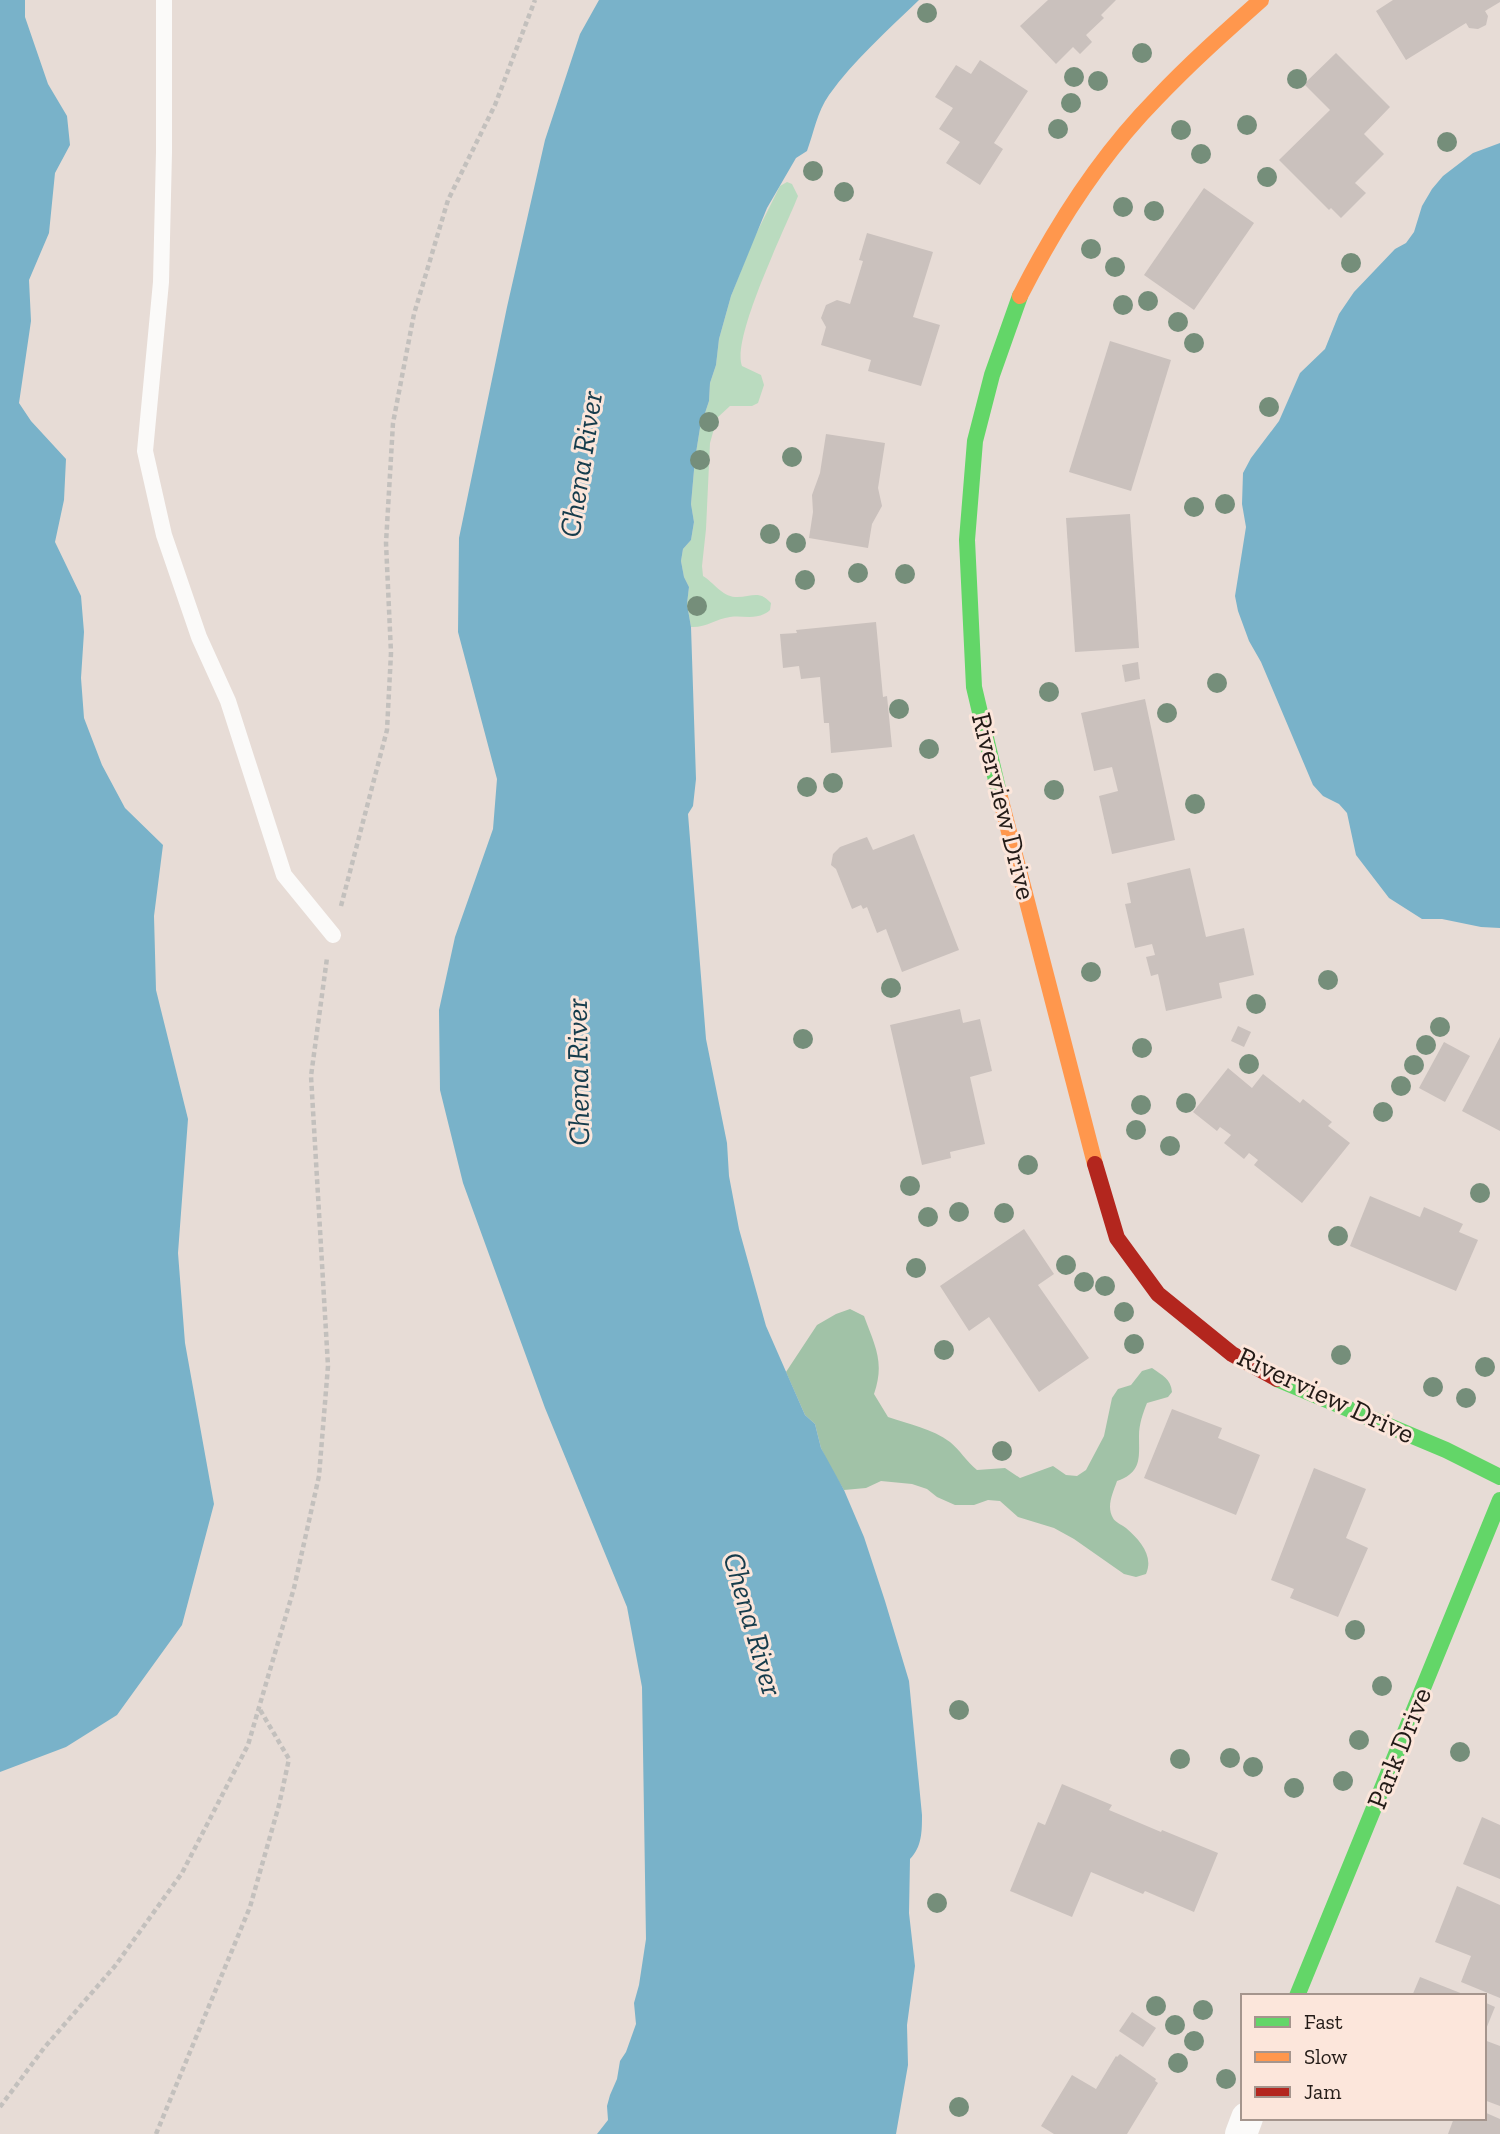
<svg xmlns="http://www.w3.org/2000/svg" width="1500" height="2134" font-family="'Zilla Slab',serif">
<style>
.green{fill:#badbbf}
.forest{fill:#a1c2a7}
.water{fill:#79b2c9}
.building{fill:#cac1bd}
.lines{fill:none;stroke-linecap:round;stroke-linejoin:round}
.path{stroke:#c3c0bd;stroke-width:4.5;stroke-dasharray:5 3.5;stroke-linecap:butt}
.lane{stroke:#fbfaf9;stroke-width:16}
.street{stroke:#fbfaf9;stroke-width:32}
.fast{stroke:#63d668;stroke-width:16}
.slow{stroke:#ff974d;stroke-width:16}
.jam{stroke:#b3261e;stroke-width:16}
.tree{fill:#758e7a}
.labels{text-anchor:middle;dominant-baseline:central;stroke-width:6;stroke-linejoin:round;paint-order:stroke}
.street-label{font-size:28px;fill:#231b17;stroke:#fce6db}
.water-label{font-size:30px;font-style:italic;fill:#163c4c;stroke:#fce6db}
</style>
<rect width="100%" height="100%" fill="#e7dcd6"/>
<path class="green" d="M787,182l5,2 6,12c-12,31 -67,142 -56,170l19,9 3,10 -6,18 -6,3h-22l-13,12 -7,25 -4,86 -4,37 1,10c10,6 19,20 32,21 15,1 24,-8 36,6l-1,7c-12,11 -26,5 -40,7 -14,2 -25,11 -39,10l-4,-23 2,-17 -5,-10 -3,-16 2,-12 8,-9 3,-18 -3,-18 4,-45 5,-31 9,-27 1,-18 6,-18 3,-26 12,-43 23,-58 26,-52z"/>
<path class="forest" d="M850,1309l14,7c11,30 21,46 10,78l14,23c20,7 45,12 62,25 9,7 17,20 27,28l28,-2 15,10 33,-12 13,9 11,1 9,-6 18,-34 8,-38 6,-9 13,-4 11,-14 10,-3c10,7 19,11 20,24l-4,5 -21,6c-4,10 -8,21 -8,33 0,22 3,36 -22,45 -4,12 -11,25 -4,37 2,4 9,7 13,10 14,12 28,28 20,46l-10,3 -12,-3 -50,-35 -20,-11 -36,-11 -18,-16 -12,-1 -14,5h-19l-18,-8 -10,-8 -15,-5 -31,-3 -15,7 -22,2 -15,-25 -8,-17 -6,-24 -10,-9 -19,-43 31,-47 19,-11z"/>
<g class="water">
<path d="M0,0h25v17l23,67 19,32 3,29 -15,28 -6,60 -20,47 2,41 -12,82 12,18 35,38 -2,41 -9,42 26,54 3,36 -3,46 3,40 18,47 23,43 38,37 -9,71 2,74 32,129 -10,134 7,90 29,161 -32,121 -65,90 -51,32 -66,25z"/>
<path d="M599,0h320c-31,30 -65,60 -90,95 -12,17 -15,37 -22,56l-11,7 -29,50 -36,88 -12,43 -3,26 -6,18 -1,18 -9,27 -5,31 -4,45 3,18 -3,18 -8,9 -2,12 3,16 5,10 -2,17 4,23 5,152 -3,27 -5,8 18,225 21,104 2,33 10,53 27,97 39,89 10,9 6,24 23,42 20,47 21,64 24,80 13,134c0,16 0,32 -12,44l-1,54 6,53 -8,59 1,40 -12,69h-299l11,-14 -1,-14 3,-11 7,-16 3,-18 6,-9 10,-28 -2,-21 5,-18 7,-46 -4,-252 -15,-80 -82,-199 -82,-225 -23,-93 -1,-80 16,-73 38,-108 4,-50 -39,-147 1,-94 48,-231 38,-167 35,-106z"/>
<path d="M1500,143v785l-19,-1 -39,-8h-20l-33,-21 -33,-43 -9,-42 -8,-9 -16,-8 -10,-11 -52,-123 -12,-21 -11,-30 -3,-15 11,-69 -4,-23 1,-31 8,-15 28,-37 21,-48 25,-24 14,-35 15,-22 41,-43 11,-6 8,-11 8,-26 10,-17 11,-13 30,-23z"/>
</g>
<g class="building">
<path d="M1048,0h68l-15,15 3,3 -18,17 6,7 -12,12 -7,-7 -17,17 -36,-38z"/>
<path d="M1393,0h107v2l-15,9 3,5 -2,9 -8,4 -9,-1 -3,-5 -60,37 -30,-49z"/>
<path d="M1336,53l54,54 -26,27 20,20 -29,29 11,10 -25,25 -10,-10 -2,2 -50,-50 51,-50 -26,-26z"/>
<path d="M980,60l48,31 -34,52 9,6 -23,36 -34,-22 14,-21 -21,-13 14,-21 -18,-11 21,-32 15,9z"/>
<path d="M1204,188l50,35 -60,87 -50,-35z"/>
<path d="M867,233l66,19 -20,65 27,8 -19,61 -53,-15 3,-11 -50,-15 5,-18 -5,-9 5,-13 11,-5 13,4 13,-43 -4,-1z"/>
<path d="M1110,341l61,19 -40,131 -62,-19z"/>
<path d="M826,434l59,9 -7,45 4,18 -10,18 -4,24 -59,-10 4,-26 -1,-17 8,-22z"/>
<path d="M1130,514l9,134 -64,4 -9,-134z"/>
<path d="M876,622l7,75 4,-1 5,51 -61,6 -2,-30h-5l-4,-46 -19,2 -2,-13 -16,2 -3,-34 17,-1 -1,-3z"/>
<path d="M1138,662l2,17 -15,3 -3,-17z"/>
<path d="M1145,699l30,141 -63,14 -13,-58 19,-5 -6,-24 -18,4 -13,-58z"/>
<path d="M914,834l45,116 -57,22 -16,-43 -9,4 -10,-26 -4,2 -2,-4 -9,4 -16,-40 -5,-4 2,-11 7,-7 27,-10 6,13z"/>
<path d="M1190,868l16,69 38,-9 10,47 -35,8 3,15 -56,13 -8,-37 -7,2 -5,-19 9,-2 -3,-11 -17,4 -10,-44 6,-1 -4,-20z"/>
<path d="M960,1009l3,14 17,-4 12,52 -22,6 15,67 -35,8 1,6 -29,7 -32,-140z"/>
<path d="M1238,1026l13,6 -7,15 -13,-6z"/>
<path d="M1500,1037v94l-38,-20z"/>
<path d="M1444,1042l26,14 -25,46 -26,-14z"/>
<path d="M1228,1068l24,20 11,-14 37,29 3,-4 29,23 -4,4 22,17 -48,60 -48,-38 4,-5 -9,-7 -5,6 -20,-16 7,-8 -11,-8 -3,4 -24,-19z"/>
<path d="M1370,1196l50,21 4,-10 39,17 -4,8 19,8 -22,51 -106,-45z"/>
<path d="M1024,1229l30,45 -16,11 51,73 -50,34 -50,-75 -20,14 -29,-45z"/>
<path d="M1172,1409l50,19 -4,10 42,17 -24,60 -92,-37z"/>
<path d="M1314,1468l52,21 -20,49 22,10 -30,69 -48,-19 4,-9 -23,-9z"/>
<path d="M1062,1784l50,21 -3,5 52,22 1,-2 56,23 -24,59 -49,-21 -2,3 -52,-22 -19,45 -62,-26 28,-69 7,3z"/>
<path d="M1482,1817l18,8v54l-37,-15z"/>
<path d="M1457,1886l43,19v93l-39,-16 10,-26 -36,-14z"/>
<path d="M1420,1977l48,19h-56z"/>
<path d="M1484,2002l11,5 -11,27z"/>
<path d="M1132,2012l24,16 -13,19 -24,-16z"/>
<path d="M1484,2040l16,6v60l-16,-6z"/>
<path d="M1120,2054l36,25 -1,2 3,2 -31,51h-73l-13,-8 31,-51 24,14 20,-33 1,1z"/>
<path d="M1484,2112l16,7v15h-52l6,-16h30z"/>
</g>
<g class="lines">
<g class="path">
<path d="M341,906l46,-176 4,-77 -5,-110 7,-120 21,-109 34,-114 47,-95 40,-105"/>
<path d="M0,2107l44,-59 71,-82 67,-93 66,-128 46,-157 25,-112 9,-110 -17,-290 16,-118"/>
<path d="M156,2134l94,-227 29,-102 10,-46 -30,-51"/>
</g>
<path class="lane" d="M164,0v152l-3,130 -16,169 19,84 35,102 29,64 56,174 49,60"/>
<path class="street" d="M1241,2134l6,-16"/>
<g class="fast">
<path d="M1000,797l-26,-110 -7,-147 8,-99 17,-66 28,-79"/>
<path d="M1277,1379l169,71 54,27"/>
<path d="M1297,1996l203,-496"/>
</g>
<g class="slow">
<path d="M1020,296c36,-71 80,-140 136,-197 33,-35 69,-67 105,-99"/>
<path d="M1000,797l95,367"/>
</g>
<path class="jam" d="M1095,1164l22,74 41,56 74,60 45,25"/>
</g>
<g class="tree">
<circle cx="927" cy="13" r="10"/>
<circle cx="1142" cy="53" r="10"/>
<circle cx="1074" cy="77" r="10"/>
<circle cx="1297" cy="79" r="10"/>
<circle cx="1098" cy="81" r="10"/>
<circle cx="1071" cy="103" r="10"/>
<circle cx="1247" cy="125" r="10"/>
<circle cx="1058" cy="129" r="10"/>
<circle cx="1181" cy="130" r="10"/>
<circle cx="1447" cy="142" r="10"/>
<circle cx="1201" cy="154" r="10"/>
<circle cx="813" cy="171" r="10"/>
<circle cx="1267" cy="177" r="10"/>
<circle cx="844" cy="192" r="10"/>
<circle cx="1123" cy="207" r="10"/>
<circle cx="1154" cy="211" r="10"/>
<circle cx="1091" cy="249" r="10"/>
<circle cx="1351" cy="263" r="10"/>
<circle cx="1115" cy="267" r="10"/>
<circle cx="1148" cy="301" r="10"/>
<circle cx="1123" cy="305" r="10"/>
<circle cx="1178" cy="322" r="10"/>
<circle cx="1194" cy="343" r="10"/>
<circle cx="1269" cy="407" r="10"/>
<circle cx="709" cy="422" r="10"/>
<circle cx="792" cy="457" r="10"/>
<circle cx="700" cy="460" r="10"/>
<circle cx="1225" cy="504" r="10"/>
<circle cx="1194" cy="507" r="10"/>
<circle cx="770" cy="534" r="10"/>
<circle cx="796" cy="543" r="10"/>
<circle cx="858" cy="573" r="10"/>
<circle cx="905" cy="574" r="10"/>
<circle cx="805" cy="580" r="10"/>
<circle cx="697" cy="606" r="10"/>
<circle cx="1217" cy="683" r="10"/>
<circle cx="1049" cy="692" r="10"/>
<circle cx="899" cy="709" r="10"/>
<circle cx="1167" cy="713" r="10"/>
<circle cx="929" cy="749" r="10"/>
<circle cx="833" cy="783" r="10"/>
<circle cx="807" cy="787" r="10"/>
<circle cx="1054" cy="790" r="10"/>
<circle cx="1195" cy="804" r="10"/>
<circle cx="1091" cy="972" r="10"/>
<circle cx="1328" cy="980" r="10"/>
<circle cx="891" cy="988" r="10"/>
<circle cx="1256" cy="1004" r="10"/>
<circle cx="1440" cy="1027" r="10"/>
<circle cx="803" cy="1039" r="10"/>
<circle cx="1426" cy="1045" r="10"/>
<circle cx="1142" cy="1048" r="10"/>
<circle cx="1249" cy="1064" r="10"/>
<circle cx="1414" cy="1065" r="10"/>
<circle cx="1401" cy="1086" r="10"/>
<circle cx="1186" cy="1103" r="10"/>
<circle cx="1141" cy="1105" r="10"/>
<circle cx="1383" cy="1112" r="10"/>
<circle cx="1136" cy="1130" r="10"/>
<circle cx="1170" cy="1146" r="10"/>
<circle cx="1028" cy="1165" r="10"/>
<circle cx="910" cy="1186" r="10"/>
<circle cx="1480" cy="1193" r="10"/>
<circle cx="959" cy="1212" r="10"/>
<circle cx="1004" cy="1213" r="10"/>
<circle cx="928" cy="1217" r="10"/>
<circle cx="1338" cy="1236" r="10"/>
<circle cx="1066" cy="1265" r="10"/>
<circle cx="916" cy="1268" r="10"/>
<circle cx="1084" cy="1282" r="10"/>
<circle cx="1105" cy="1286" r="10"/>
<circle cx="1124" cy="1312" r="10"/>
<circle cx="1134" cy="1344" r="10"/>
<circle cx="944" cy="1350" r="10"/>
<circle cx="1341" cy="1355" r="10"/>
<circle cx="1485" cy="1367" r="10"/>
<circle cx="1433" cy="1387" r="10"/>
<circle cx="1466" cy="1398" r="10"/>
<circle cx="1002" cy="1451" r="10"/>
<circle cx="1355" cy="1630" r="10"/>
<circle cx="1382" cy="1686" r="10"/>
<circle cx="959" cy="1710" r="10"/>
<circle cx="1359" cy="1740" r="10"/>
<circle cx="1460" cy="1752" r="10"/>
<circle cx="1230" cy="1758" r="10"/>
<circle cx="1180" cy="1759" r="10"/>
<circle cx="1253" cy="1767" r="10"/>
<circle cx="1343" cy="1781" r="10"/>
<circle cx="1294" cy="1788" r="10"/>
<circle cx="937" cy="1903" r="10"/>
<circle cx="1156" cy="2006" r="10"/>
<circle cx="1203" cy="2010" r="10"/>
<circle cx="1175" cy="2025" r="10"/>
<circle cx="1194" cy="2041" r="10"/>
<circle cx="1178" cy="2063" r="10"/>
<circle cx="1226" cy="2079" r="10"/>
<circle cx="959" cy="2107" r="10"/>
</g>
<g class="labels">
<g class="street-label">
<text transform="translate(1004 806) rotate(76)">Riverview Drive</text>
<text transform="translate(1326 1395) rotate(25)">Riverview Drive</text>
<text transform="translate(1399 1748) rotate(-68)">Park Drive</text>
</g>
<g class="water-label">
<text transform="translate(581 464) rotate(-81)">Chena River</text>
<text transform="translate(578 1072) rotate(-91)">Chena River</text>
<text transform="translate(753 1624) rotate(74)">Chena River</text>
</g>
</g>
<rect x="1241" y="1994" width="245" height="126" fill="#fce6db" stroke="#a5958d" stroke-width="2"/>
<rect x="1255" y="2017" width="35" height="10" fill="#63d668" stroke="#a5958d" stroke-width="2"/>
<text x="1304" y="2029" font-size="21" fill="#231b17">Fast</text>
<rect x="1255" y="2052" width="35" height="10" fill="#ff974d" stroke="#a5958d" stroke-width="2"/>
<text x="1304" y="2064" font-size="21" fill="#231b17">Slow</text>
<rect x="1255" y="2087" width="35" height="10" fill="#b3261e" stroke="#a5958d" stroke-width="2"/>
<text x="1304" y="2099" font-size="21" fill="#231b17">Jam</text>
</svg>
